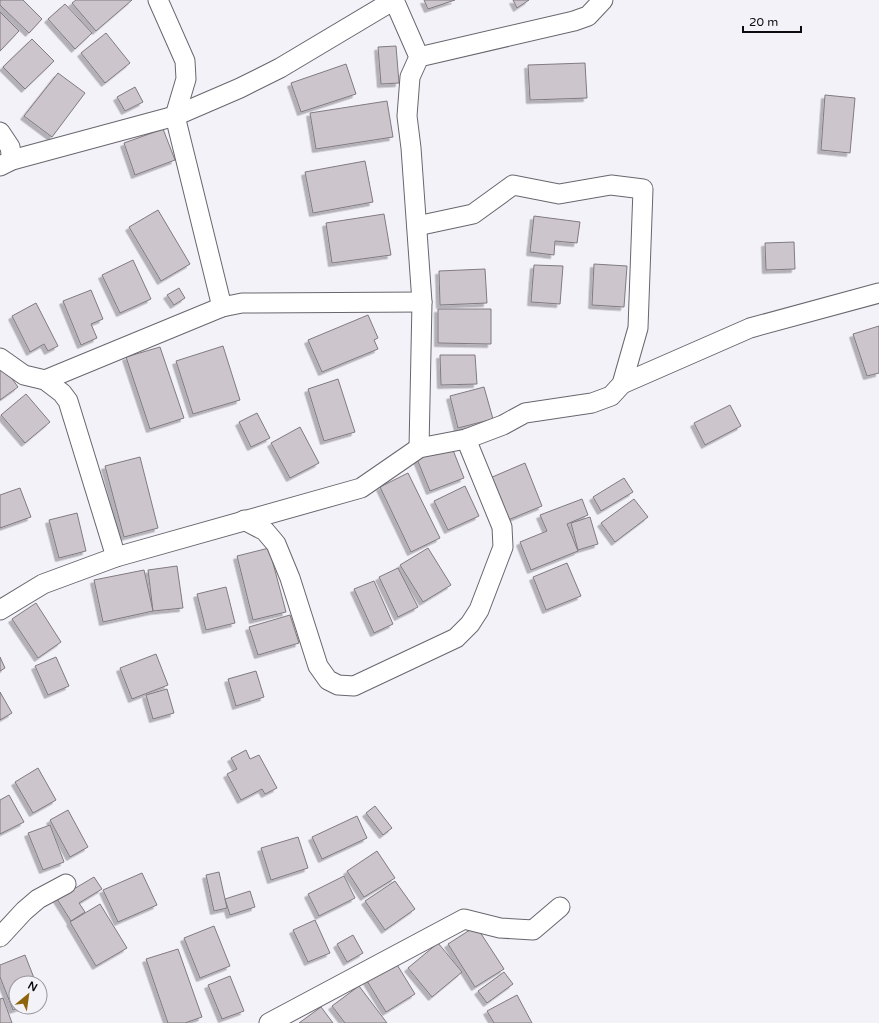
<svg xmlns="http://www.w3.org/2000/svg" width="879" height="1023" font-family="'Varela Round',sans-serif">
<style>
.building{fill:#ccc5cb;stroke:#807b80;filter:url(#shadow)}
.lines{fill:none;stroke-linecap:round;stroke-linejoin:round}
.minor-casing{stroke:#69666d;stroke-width:21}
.minor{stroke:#fff;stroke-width:19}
</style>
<defs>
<filter id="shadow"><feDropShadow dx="-3.5" dy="3.5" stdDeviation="0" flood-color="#0004"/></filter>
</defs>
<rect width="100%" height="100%" fill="#f4f2f9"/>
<g class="building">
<path d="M0,0h23l19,19 -13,14 -29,-28z"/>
<path d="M76,0h56l-36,31 -24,-28z"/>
<path d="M424,0h31l-27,9z"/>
<path d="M513,0h16l-12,8z"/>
<path d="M65,4l27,29 -17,16 -27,-30z"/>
<path d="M0,12l19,19 -19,20z"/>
<path d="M106,33l24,30 -25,20 -24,-30z"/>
<path d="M32,39l22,22 -29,28 -22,-22z"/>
<path d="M396,46l3,37 -18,1 -3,-37z"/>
<path d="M585,63l2,35 -57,2 -2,-35z"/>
<path d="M346,64l10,30 -55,18 -10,-29z"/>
<path d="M58,73l27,20 -33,44 -28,-21z"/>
<path d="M135,87l8,15 -18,9 -8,-14z"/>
<path d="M825,95l30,3 -5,55 -29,-3z"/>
<path d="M387,101l6,36 -77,12 -6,-36z"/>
<path d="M163,129l12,31 -40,15 -11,-32z"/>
<path d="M365,161l8,41 -60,11 -8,-41z"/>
<path d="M158,210l32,54 -29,17 -32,-54z"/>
<path d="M384,214l7,41 -59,8 -6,-40z"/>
<path d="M534,216l46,6 -3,21 -22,-2 -1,14 -24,-3z"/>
<path d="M794,242l1,27 -29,1 -1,-27z"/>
<path d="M133,260l18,39 -31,14 -18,-38z"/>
<path d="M594,264l33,2 -3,41 -32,-2z"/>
<path d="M534,265l29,1 -3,38 -29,-2z"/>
<path d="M485,269l2,34 -47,2 -1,-34z"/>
<path d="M179,288l6,10 -11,7 -7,-10z"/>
<path d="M91,290l12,29 -12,5 6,14 -16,7 -18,-44z"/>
<path d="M36,303l22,43 -10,5 -4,-7 -14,8 -18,-36z"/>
<path d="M438,309h53v35l-53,-1z"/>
<path d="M368,315l10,23 -4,2 4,9 -56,23 -14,-32z"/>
<path d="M879,326v47l-12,3 -14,-42z"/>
<path d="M223,346l17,54 -47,14 -17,-53z"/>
<path d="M160,347l24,71 -34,11 -24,-72z"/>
<path d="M440,355h35l2,29 -36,1z"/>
<path d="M0,362l18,25 -18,13z"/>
<path d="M338,379l17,53 -31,9 -16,-52z"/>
<path d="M484,387l9,32 -35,9 -8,-32z"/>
<path d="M26,394l24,28 -25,21 -24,-28z"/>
<path d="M730,405l11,21 -36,19 -11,-22z"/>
<path d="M257,413l13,25 -19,9 -12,-25z"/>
<path d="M300,427l19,36 -29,15 -19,-35z"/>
<path d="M451,445l13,33 -34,13 -13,-32z"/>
<path d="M140,457l18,71 -34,9 -19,-71z"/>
<path d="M525,463l17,43 -34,14 -18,-42z"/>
<path d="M408,473l32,65 -29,14 -31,-65z"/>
<path d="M624,478l9,14 -32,19 -8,-14z"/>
<path d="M465,486l14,30 -31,14 -14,-29z"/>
<path d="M20,488l11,29 -31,11v-33z"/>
<path d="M582,499l6,16 -21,9 11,27 -47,19 -11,-28 27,-11 -7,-16z"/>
<path d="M634,499l14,18 -33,25 -14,-19z"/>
<path d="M77,513l9,38 -27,7 -10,-38z"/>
<path d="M590,517l8,27 -20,6 -7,-27z"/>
<path d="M269,548l17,64 -33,8 -16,-64z"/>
<path d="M428,548l23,37 -28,17 -23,-37z"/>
<path d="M567,563l14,33 -35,14 -13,-33z"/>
<path d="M177,566l6,42 -30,3 -5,-41z"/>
<path d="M398,568l20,39 -20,10 -19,-40z"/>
<path d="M144,570l9,41 -50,11 -9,-42z"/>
<path d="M374,581l19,43 -19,9 -20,-44z"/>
<path d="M226,587l9,36 -29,7 -9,-36z"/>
<path d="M36,603l25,39 -23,16 -26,-39z"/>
<path d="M290,615l9,28 -41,12 -9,-28z"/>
<path d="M156,654l12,31 -36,14 -12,-31z"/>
<path d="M0,657l5,11 -5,3z"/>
<path d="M56,657l13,29 -21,9 -13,-29z"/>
<path d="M256,671l8,26 -28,9 -8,-27z"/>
<path d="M167,689l7,24 -21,6 -7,-24z"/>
<path d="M0,692l12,21 -12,7z"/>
<path d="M246,750l4,9 9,-4 18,33 -12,6 -3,-5 -21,11 -14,-26 10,-5 -6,-11z"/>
<path d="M38,768l18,32 -23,13 -18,-31z"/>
<path d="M9,795l15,27 -24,12v-34z"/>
<path d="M375,806l17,22 -9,7 -17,-22z"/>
<path d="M68,810l20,37 -18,10 -20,-37z"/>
<path d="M357,816l10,22 -45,21 -10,-22z"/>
<path d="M50,825l14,37 -21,8 -15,-37z"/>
<path d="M298,837l10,31 -37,12 -10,-32z"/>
<path d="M377,851l18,27 -31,19 -17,-26z"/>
<path d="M219,872l8,36 -13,3 -8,-36z"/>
<path d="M142,873l15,32 -39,17 -15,-32z"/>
<path d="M344,876l11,22 -36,18 -11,-22z"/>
<path d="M94,877l8,12 -23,14 6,9 -14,9 -14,-22z"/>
<path d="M395,881l20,28 -30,21 -20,-29z"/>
<path d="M250,891l5,16 -25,8 -5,-16z"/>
<path d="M100,904l27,44 -31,18 -26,-44z"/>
<path d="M315,920l15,33 -22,9 -15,-32z"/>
<path d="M214,926l16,40 -30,12 -16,-40z"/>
<path d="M476,926l28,43 -29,18 -27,-43z"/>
<path d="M353,935l10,18 -16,9 -10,-18z"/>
<path d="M438,943l24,29 -30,25 -24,-29z"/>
<path d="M178,949l24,68 -17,6h-17l-22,-64z"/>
<path d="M25,955l11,28h-20v24h6l-9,3 -13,-33v-12z"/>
<path d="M396,963l19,31 -29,18 -19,-31z"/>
<path d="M504,972l9,12 -26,19 -9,-12z"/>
<path d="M230,976l14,35 -22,8 -14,-34z"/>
<path d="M359,986l28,37h-42l-13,-17z"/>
<path d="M517,995l15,28h-38l-7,-12z"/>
<path d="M3,998l9,25h-12v-24z"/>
<path d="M321,1007l12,16h-34z"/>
</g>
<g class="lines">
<defs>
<g id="minor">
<path d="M158,0l27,61 1,18 -11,37 47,191"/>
<path d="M419,57l155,-36 14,-5 15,-16"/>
<path d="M0,132l10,15 2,13"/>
<path d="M0,166l12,-6 163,-44 65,-28 40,-20 114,-68 25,57 -9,20 -3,39 4,32 11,154 -3,146"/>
<path d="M0,358l24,17 21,5 17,13 6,8 48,156"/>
<path d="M45,380l177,-73 20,-4 180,-1"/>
<path d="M622,384l128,-56 129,-35"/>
<path d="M244,520l21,11 11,13 14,34 28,88 10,14 10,5 16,1 102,-48 14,-14 9,-14 24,-63 -1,-20 -36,-88"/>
<path d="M0,610l43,-26 73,-27 245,-69 58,-40 47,-9 37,-14 22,-12 67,-10 19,-7 11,-12 16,-56 5,-139 -32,-4 -52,9 -46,-9 -40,29 -56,12"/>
<path d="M0,937l24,-26 14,-12 28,-15"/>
<path d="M269,1023l195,-104 36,9 33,2 27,-23"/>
</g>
</defs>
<use href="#minor" class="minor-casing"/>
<use href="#minor" class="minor"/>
</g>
<g transform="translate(28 995) rotate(29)"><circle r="19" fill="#f4f2f9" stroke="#97969b"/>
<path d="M0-3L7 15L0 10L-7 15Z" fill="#8f630b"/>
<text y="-6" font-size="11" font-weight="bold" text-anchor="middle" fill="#0c0c0e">N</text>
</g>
<path d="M743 26v6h58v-6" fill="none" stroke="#0c0c0e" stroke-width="2"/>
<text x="749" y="26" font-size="12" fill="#0c0c0e" stroke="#f4f2f9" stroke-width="3" paint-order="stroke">20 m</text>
</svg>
